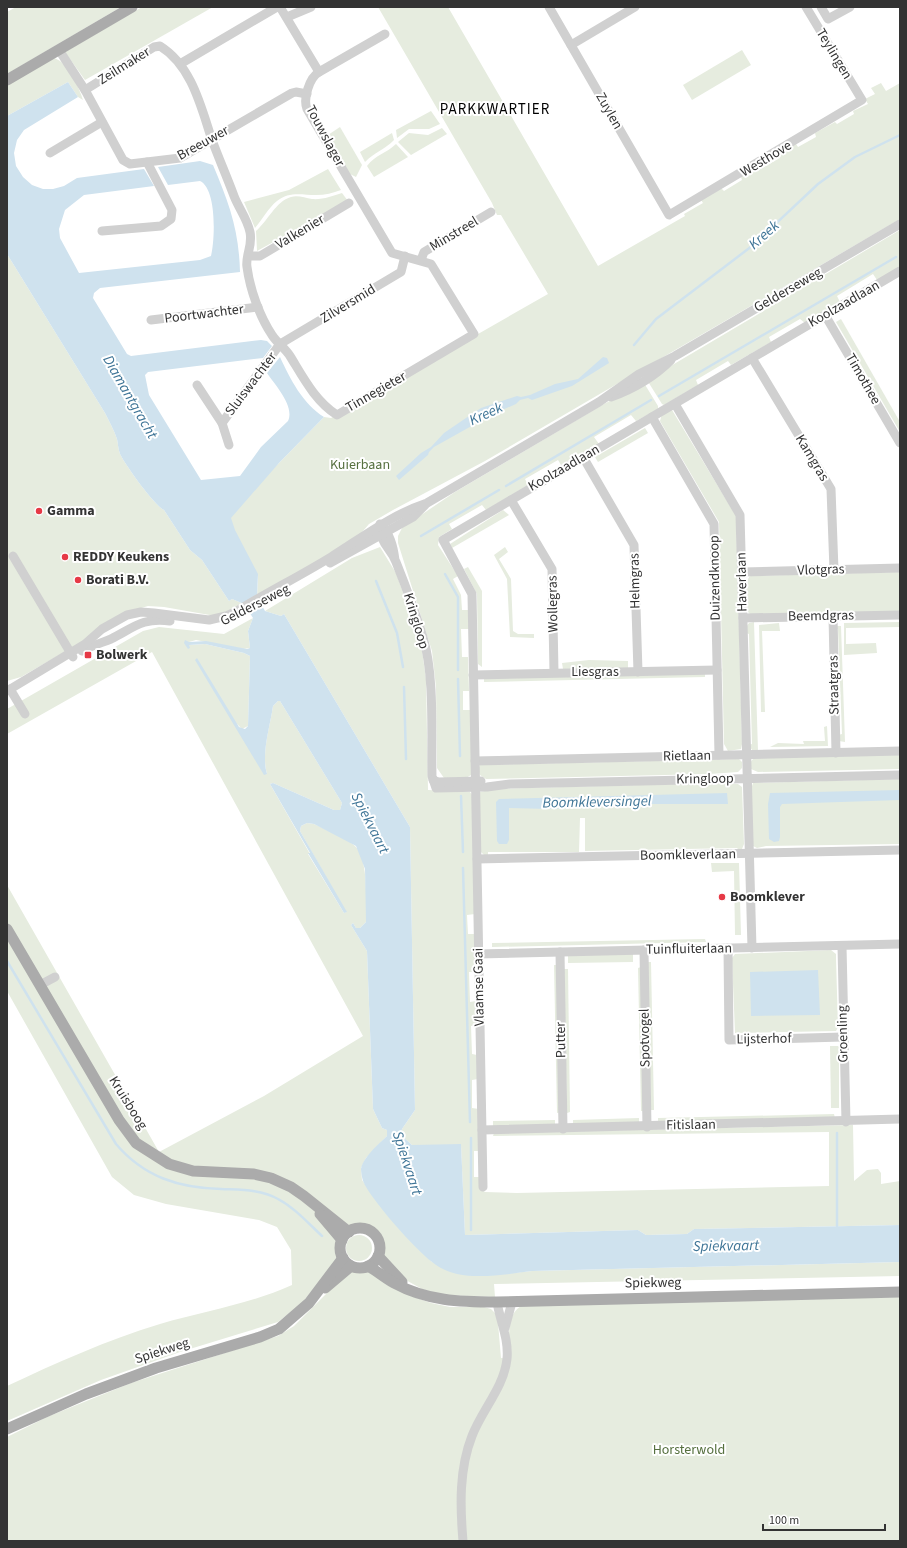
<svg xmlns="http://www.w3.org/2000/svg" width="907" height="1548" font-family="'Source Sans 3',sans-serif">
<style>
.green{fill:#e6ecdf}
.water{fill:#cfe2ee}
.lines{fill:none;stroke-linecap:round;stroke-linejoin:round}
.stream{stroke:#cfe2ee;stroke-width:2.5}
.minor{stroke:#d0d0d0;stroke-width:9}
.major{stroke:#ababab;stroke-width:11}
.poi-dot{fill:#e63946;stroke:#fff;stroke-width:1.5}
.labels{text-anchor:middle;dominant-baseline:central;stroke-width:4;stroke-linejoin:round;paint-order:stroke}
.street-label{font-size:14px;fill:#333;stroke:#fff}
.park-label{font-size:14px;fill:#56703f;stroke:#fff}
.poi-label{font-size:14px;font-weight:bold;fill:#333;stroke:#fff;text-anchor:start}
.neighbourhood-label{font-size:15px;letter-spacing:1px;fill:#000;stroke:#fff}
.water-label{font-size:15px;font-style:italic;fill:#3f7597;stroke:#fff}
</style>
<rect width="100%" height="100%" fill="#fff"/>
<g class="green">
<path d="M16,7h105l-114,67v-62z"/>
<path d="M142,7h71l-128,73 -20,-28z"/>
<path d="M378,7h70l150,259 87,-50 -1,-2 19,-11 -2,-3 20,-12 3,3 18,-11 -1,-3 16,-10 2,3 19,-11 -2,-3 20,-12 2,3 18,-10 -1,-4 20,-11 2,2 17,-10 -1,-3 15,-7 -3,-5 10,-5 -4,-6 10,-5 5,8 14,-8v136l-415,242 -92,49 -24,14 -12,14 -100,59 1,-20 -33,-64 54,-50 45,-46 7,1 217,-124 -47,-79h-4l-5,-12z"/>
<path d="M742,50l9,15 -59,35 -9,-15z"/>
<path d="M53,58c13,1 27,31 30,42l-5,-3 -10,-15 -61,34v-31z"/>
<path d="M431,111l9,13 -11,5h-20l-12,9 -1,-8z"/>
<path d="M340,127l22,38 -6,12 -6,-3 -22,-39z"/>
<path d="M442,128l5,6 -36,21 -13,-13 11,-9 19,2z"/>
<path d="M392,133l2,7c-10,10 -19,12 -29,22l-5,-10z"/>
<path d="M396,144l12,13 -34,20 -7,-11c8,-11 20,-13 29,-22z"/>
<path d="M328,169l13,21c-8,3 -16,5 -25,5 -14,0 -27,-4 -39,6 -8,6 -15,19 -22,27l-11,-26 45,-12z"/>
<path d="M342,193l6,8 -91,50 -1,-20c11,-9 20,-30 35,-34 7,-2 14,1 21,2 10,1 21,-3 30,-6z"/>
<path d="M900,230v37l-23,13 -4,-6 -36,22 3,6 -35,21 -5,-4 -31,18 2,5 -40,23 -3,-4 -32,19 2,5 -34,20 -2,-1 -15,-24z"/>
<path d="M7,254l98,159c4,8 9,17 12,26 1,4 1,10 3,15 6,12 34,51 44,56l26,40 12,10 27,41 3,-2 12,5 -23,13 -57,-10 -16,-1 -17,5 -46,29 -64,37 -14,4z"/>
<path d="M841,319l59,103v10l-64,-110z"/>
<path d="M644,383l14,23v3l-22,12 -5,-6 -37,22 5,7 -38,21 -3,-5 -33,19 3,6 -42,25 -4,-5 -33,19 3,5 -13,8 -1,8 20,31 -5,3 8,16 1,15h6l1,19h-8l1,28h6l1,34h-6v19h7l2,58 -1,7 -5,3h-22l-7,-10 -1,-81 -4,-36 -34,-108v-7l4,-8 53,-36 149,-88z"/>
<path d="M672,410l64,106 6,228 -1,5 -13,2 -4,-7 -5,-222 -59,-101 2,-7z"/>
<path d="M645,428l3,5 -50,29 -3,-5z"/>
<path d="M503,510l6,5 -57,33 -2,-4z"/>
<path d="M380,547l16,26 25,70 5,36 2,111 42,2 2,3 3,119 -8,1 1,19h7l1,38h-7l1,30 6,-1 1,24 -6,1 1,28 5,1 1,24 -6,1v28l7,1 1,42h-6v26h7v12l4,3 32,1 312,-7v-54l-336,4 1,-3 359,-8 1,56 13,-11 11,-1 3,4v11l19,-3v44l-206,4 -7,5 -41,1 -8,-5 -173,5 -4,-90h-49l-11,-10 1,-6 13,-19 -5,-283 -126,-213 -3,2 -16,-5 87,-53z"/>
<path d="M505,547l3,5 -9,7 12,20 2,52 5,3h16v4l-24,-1 -3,-58 -13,-24z"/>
<path d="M468,567l14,24v76l-4,-3 -1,-70 -13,-25z"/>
<path d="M900,572v39l-149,4 -5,-5v-28l4,-6z"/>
<path d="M253,618l-5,13 2,17 -7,1 -47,-9 -7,2v3l16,-1 39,9 6,3 -2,70 -6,3 -6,-6 31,51c-6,-21 3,-47 6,-68l5,-5h2l62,102 -2,7h-6l-61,-27 -3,1 40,70h-2l36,59 2,-1 -46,-81 1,-5 6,-3 7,1c10,5 34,15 41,22 14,13 11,57 11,76l-6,6h-4l-3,-5 -2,2 16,26 6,158 9,19 5,2v6l-21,22 -5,10 1,12 26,36 44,46 71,12 29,-3 368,-9v14l-406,8 1,13 -53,-2 -20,-6 -18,-10 -21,-23 -3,-21c-19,-15 -28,-14 -42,4l1,18 -37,46 -24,19 -98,30 -79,28 -94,41v-35c49,-23 100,-46 153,-62 44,-13 90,-20 132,-39l-1,-35 -14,-23 -18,-7 -93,-16 -32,-9 -22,-18 -105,-186v-106l152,267 105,-56 99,-60 -211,-384 -145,82v-25l136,-78 16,-4 65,7z"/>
<path d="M754,622l4,129 -4,1 -6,-7 4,-1 -3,-110 -3,-1v-6l3,-4z"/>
<path d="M900,622v5l-54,1v16l30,-1 1,10 -33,2v-32z"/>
<path d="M779,623l1,8h-18l3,81h-4l-2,-87z"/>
<path d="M836,626h5l4,116 -6,-1 -1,-6 4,-1 -4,-105h-2z"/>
<path d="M589,660l39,1v7l-65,1 -1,-6z"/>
<path d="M705,672v5l-221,5v-5z"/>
<path d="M827,726l1,20 -58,1 8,-4 26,1 -1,-3h22l-1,-14z"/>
<path d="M900,754v15l-142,3 -7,-3 -2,-4 3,-5 4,-3z"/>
<path d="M739,759l3,3v6l-4,4 -28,2 -224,5 -6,-4 -2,-5 2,-5z"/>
<path d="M900,779v65l-134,2 -9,2 -6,-3v-56l2,-6z"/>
<path d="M714,783l24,1 4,3 2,57 -2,5 -3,1 -2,-2 -152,3v-33h-5l-1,34h-91v4l-4,-1 -4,-4v-59l14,-3z"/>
<path d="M711,863h28l2,72h-6l-1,-64 -22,1z"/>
<path d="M705,939l1,3 -214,5v-4z"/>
<path d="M831,950l5,4v5l2,68 -2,4 -101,2 -3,-75 3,-4z"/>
<path d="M633,953v9l-65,1v-8z"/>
<path d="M647,962h4l3,148h-3z"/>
<path d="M554,965h3l4,147 -4,1z"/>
<path d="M641,967l4,144h-4l-3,-143z"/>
<path d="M564,969h4l2,143 -3,1z"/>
<path d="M830,1046h9v62h-8z"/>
<path d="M834,1114l1,4 -177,4v-4z"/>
<path d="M639,1118v5l-66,1v-4z"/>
<path d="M555,1120v5l-62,1v-5z"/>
<circle cx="359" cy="1248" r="13"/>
<path d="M350,1270h18l46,27 17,6 19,4h34l7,2 5,5 2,9 3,35h8c1,-18 -4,-42 12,-52l379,-9v244h-893v-104l40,-20 84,-34 147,-47 16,-10z"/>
</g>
<g class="water">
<path d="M68,82l10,15 -54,33 -7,10 -3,13 2,13 7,11 9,8 11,4h10l11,-3 13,-8 67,-9 10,17 -70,9 -19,15 -6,19 1,9 19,35 121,-13 11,-4c4,-16 6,-67 -11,-75l-32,4 -10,-18 42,-6 13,4c16,38 26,65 27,107l-140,16 -6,5 -1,5 34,56 4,2 130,-16 6,1 5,5 -9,12 -115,14 -3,3 4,20 52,85 39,-4 21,-29 27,-26c7,-15 -13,-36 -21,-48l13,-16c10,22 23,47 44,60l-45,46 -48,55 4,12 23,44 -1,23 8,14 16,5 3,-2 126,213 5,283 -13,19 -1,6 11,10 49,-1 4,91 173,-5 8,5 41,-1 7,-5 206,-4v37l-368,9c-24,3 -51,8 -75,3 -9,-2 -18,-6 -25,-12 -17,-13 -61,-62 -69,-81 -1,-3 -2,-9 -2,-12 2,-12 18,-25 26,-33v-6l-5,-2 -9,-19 -6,-158 -16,-26 2,-2 3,5h4l6,-6 -1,-53 -9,-23 -42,-22 -7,-1 -6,3 -1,5 47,81 -3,1 -36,-60h2l-40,-69 3,-1 61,27h6l2,-7 -62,-102h-2l-5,5c-3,21 -12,48 -6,68l-3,1 -69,-115 2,-2 42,69 6,2 3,-3 2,-70 -6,-3 -39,-9 -16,1 1,3 -2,1 -4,-6 1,-3 4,2 17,-1 41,8 3,-1 -2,-17 5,-13 -9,-14 -12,-5 -3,2 -27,-41 -12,-10 -26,-40c-10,-5 -38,-44 -44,-56 -2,-5 -2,-11 -3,-15 -3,-9 -8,-18 -12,-26l-98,-159v-138z"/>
<path d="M603,357l4,1 2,5 -37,23 -40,14 -4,-2 -8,2 -4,4 -23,10 -59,33 -5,5 -1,3 -29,25 -3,-4 25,-23 10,-6 13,-14 22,-15 15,-10 36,-12 4,1 9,-2 25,-11 23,-5z"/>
<path d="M900,790v10l-118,4 -2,3v30l-1,4 -5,1 -5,-3 -1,-35 2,-11z"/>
<path d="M727,793l1,11h-82l-97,5 -40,-1v32l-2,4h-8l-2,-3 -1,-39 3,-3z"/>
<path d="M818,970l2,45 -69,1 -1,-44z"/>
</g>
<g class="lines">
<g class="stream">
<path d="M634,345l22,-26 96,-73 66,-62 37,-27 45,-22"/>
<path d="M659,396l237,-139"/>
<path d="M506,486l145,-86"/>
<path d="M421,536l78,-46"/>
<path d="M445,574l13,23v73"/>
<path d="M376,581l21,52 6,34"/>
<path d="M458,679l2,77"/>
<path d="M404,687l2,72"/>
<path d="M461,796l2,56"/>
<path d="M463,868l7,254"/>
<path d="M7,961l109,183c28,33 63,44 105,45 19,1 39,0 57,10 17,9 30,24 44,37"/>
<path d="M837,1133v93"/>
<path d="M471,1138v92"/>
</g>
<g class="minor">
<path d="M549,7l120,208 193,-115 -56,-93"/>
<path d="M821,7l7,12 22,-12"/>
<path d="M287,17l24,-10"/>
<path d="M571,45l64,-38"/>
<path d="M59,50l26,40 38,70 7,4 50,-6 112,-65 4,-1 11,2"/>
<path d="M180,64l97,-57"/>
<path d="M319,72l66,-38"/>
<path d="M85,90l69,-43 6,-1c32,20 41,61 52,94 7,19 15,37 22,56 5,13 13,22 16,36 3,14 -5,24 -3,35 3,23 13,50 25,68 5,8 13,13 18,21 13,21 25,45 47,59l137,-81 -43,-70 -39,-11 -85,-144c-4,-10 2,-31 12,-37l-39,-65"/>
<path d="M50,153l52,-31"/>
<path d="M102,231l59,-5 10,-7 1,-9 -25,-48"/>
<path d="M249,256h11l89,-53"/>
<path d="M421,260l3,-8 67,-40"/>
<path d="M825,315l75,128"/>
<path d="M151,320l107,-13"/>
<path d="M752,358l79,131 3,81"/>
<path d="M197,385l25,38 58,-79 121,-72 4,-16"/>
<path d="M611,397c22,-8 44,-21 60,-37"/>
<path d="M675,404l65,111 12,433"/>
<path d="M652,417l62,107 5,231"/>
<path d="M222,423l7,22"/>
<path d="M583,457l51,88 4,127"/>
<path d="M511,500l41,69 2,103"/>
<path d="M13,556l60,101"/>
<path d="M395,560c-2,-15 -5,-26 -15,-36 1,23 9,21 16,38 10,25 19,49 27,75 12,40 8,97 9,139l4,12 51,-1 23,-3 390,-9"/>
<path d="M330,563l83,-46 12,-12"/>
<path d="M742,572l158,-4"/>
<path d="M833,616l3,137"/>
<path d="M743,618l157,-3"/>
<path d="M82,651c9,-5 19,-8 29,-12 22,-11 32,-22 59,-18"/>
<path d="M473,675l244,-5"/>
<path d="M10,689l15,25"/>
<path d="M7,691l78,-47 17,-15 25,-14 14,-3 13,1 55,7 17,-4 11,-5c31,-19 63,-35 94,-54 32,-20 60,-42 96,-54l172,-101 40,-28 36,-18 225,-132"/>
<path d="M475,761l425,-10"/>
<path d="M433,780l5,2 43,-1"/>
<path d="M477,859l423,-9"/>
<path d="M842,946l4,176"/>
<path d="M728,948l1,92 114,-3"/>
<path d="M644,950l3,177"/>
<path d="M560,952l3,177"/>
<path d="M478,954l422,-10"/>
<path d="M40,985l15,-8"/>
<path d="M482,1130l418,-11"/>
<path d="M483,1187l-11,-593 -29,-54 457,-269"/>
<path d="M505,1328l7,-26"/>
<path d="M463,1541c-3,-35 -4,-72 9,-105 10,-26 32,-49 35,-77 2,-20 -7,-38 -10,-57"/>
</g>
<g class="major">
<path d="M7,80l125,-73"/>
<path d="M7,929l112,191 17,23 33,21 24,7 61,3 17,4 20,9 13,9 45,36"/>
<path d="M320,1214l22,26"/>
<circle cx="360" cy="1248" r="20"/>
<path d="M378,1256l24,26"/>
<path d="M368,1266c9,5 17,12 26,17 33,18 66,19 103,19l403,-10"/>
<path d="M325,1288l26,-22"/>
<path d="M7,1429l79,-35 70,-26 104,-31 19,-8 30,-26 34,-45"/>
</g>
</g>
<g class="poi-dot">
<circle cx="39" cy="511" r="4"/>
<circle cx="65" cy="557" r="4"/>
<circle cx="78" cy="580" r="4"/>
<rect x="84" y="651" width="8" height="8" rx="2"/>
<circle cx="722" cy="897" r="4"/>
</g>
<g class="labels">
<g class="street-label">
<text transform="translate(834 54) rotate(59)">Teylingen</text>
<text transform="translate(124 66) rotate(-32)">Zeilmaker</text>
<text transform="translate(609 111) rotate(60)">Zuylen</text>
<text transform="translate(325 136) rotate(62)">Touwslager</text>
<text transform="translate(203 143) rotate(-29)">Breeuwer</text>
<text transform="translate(766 159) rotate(-31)">Westhove</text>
<text transform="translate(300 232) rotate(-31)">Valkenier</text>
<text transform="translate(454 234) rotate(-31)">Minstreel</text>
<text transform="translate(788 290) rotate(-30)">Gelderseweg</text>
<text transform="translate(348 304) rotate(-31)">Zilversmid</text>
<text transform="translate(844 304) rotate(-30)">Koolzaadlaan</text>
<text transform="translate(204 314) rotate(-7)">Poortwachter</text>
<text transform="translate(863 379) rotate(60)">Timothee</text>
<text transform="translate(251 384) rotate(-53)">Sluiswachter</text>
<text transform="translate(376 392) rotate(-30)">Tinnegieter</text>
<text transform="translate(812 458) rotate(59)">Kamgras</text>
<text transform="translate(564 468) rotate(-30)">Koolzaadlaan</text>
<text transform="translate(821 570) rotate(-2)">Vlotgras</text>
<text transform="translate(715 578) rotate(-91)">Duizendknoop</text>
<text transform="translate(635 581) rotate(-91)">Helmgras</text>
<text transform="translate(742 582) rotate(-91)">Haverlaan</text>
<text transform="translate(553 604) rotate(-91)">Wollegras</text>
<text transform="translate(255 605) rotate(-27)">Gelderseweg</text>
<text transform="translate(821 616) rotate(-1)">Beemdgras</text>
<text transform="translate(416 621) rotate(73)">Kringloop</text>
<text x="595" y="672">Liesgras</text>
<text transform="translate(834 685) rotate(-91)">Straatgras</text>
<text transform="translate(687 756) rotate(-1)">Rietlaan</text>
<text transform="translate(705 779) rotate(-1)">Kringloop</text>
<text transform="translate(688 855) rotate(-1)">Boomkleverlaan</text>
<text transform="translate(689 949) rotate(-1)">Tuinfluiterlaan</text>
<text transform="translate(479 987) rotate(-91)">Vlaamse Gaai</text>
<text transform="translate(843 1034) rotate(-91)">Groenling</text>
<text transform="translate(645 1038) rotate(-91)">Spotvogel</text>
<text transform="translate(764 1039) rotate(-1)">Lijsterhof</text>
<text transform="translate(561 1040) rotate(-91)">Putter</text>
<text transform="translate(128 1103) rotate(58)">Kruisboog</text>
<text transform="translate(691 1125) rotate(-1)">Fitislaan</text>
<text transform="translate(653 1283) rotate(-1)">Spiekweg</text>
<text transform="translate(162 1351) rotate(-18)">Spiekweg</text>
</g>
<g class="park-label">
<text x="360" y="465">Kuierbaan</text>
<text x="689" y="1450">Horsterwold</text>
</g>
<g class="poi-label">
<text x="47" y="511">Gamma</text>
<text x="73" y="557">REDDY Keukens</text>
<text x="86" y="580">Borati B.V.</text>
<text x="96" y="655">Bolwerk</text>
<text x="730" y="897">Boomklever</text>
</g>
<g class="neighbourhood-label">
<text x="495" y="109">PARKKWARTIER</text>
</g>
<g class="water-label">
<text transform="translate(764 235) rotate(-42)">Kreek</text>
<text transform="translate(130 397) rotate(60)">Diamantgracht</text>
<text transform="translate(486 414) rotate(-25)">Kreek</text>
<text transform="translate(597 802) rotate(-1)">Boomkleversingel</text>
<text transform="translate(370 823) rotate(63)">Spiekvaart</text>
<text transform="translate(407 1163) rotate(72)">Spiekvaart</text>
<text transform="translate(726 1246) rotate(-1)">Spiekvaart</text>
</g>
</g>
<rect width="907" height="1548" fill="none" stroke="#333333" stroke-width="16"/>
<path d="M763 1524v6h122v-6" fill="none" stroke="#333333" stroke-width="2"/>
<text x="769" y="1524" font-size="12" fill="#333333" stroke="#ffffff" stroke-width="3" paint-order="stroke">100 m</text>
</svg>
